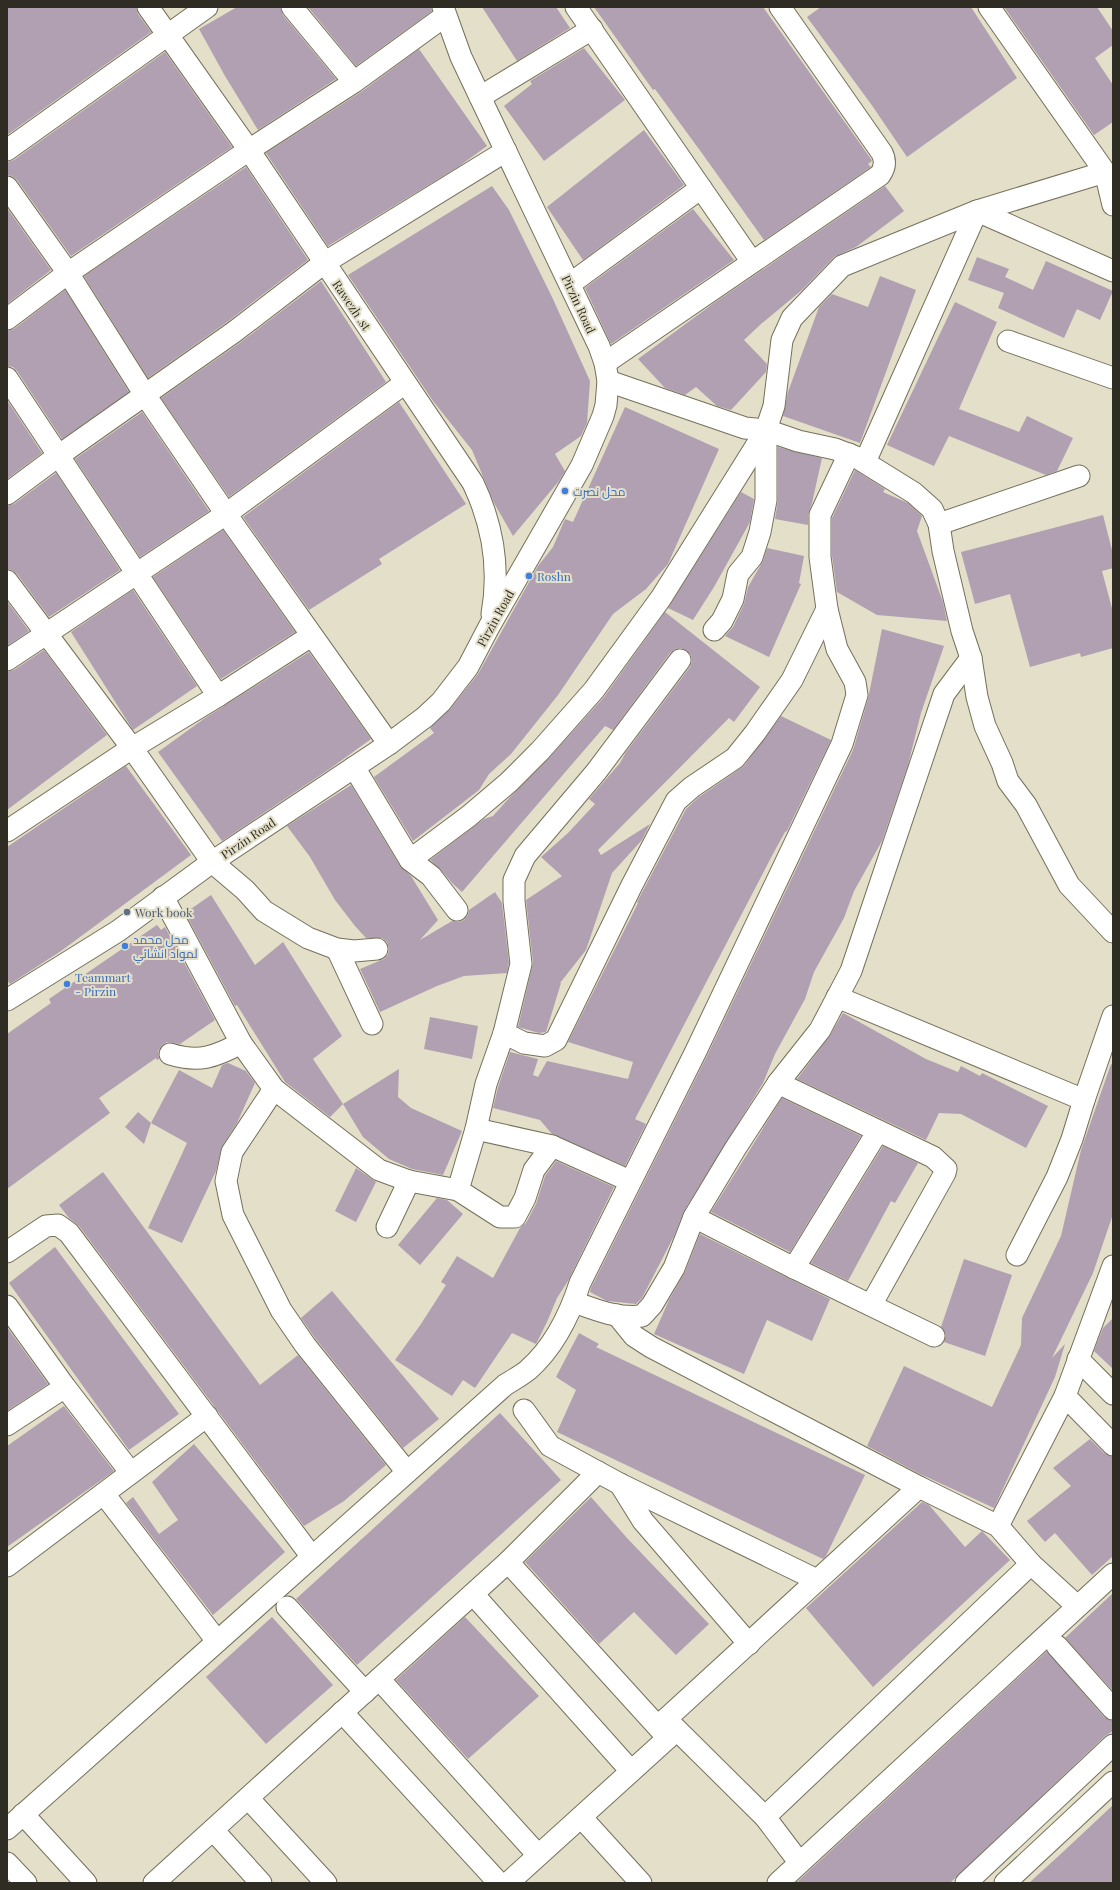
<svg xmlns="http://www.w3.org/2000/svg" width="1120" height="1890" font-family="'Playfair Display',Cairo,serif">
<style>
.building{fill:#b0a0b2}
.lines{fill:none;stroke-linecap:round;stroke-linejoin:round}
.minor-casing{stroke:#75705b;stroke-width:23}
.minor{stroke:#fff;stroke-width:21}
.shop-dot{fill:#3f7fe0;stroke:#e4dfc8;stroke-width:1.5}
.service-dot{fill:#5c6f8a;stroke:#e4dfc8;stroke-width:1.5}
.labels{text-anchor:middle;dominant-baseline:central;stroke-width:4;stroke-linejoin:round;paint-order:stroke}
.street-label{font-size:12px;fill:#2e2c23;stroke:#e4dfc8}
.shop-label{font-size:12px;fill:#366cbe;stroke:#e4dfc8;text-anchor:start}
.service-label{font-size:12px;fill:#4e5e75;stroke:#e4dfc8;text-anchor:start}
</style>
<rect width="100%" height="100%" fill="#e4dfc8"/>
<g class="building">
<path d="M7,7h129l2,7 13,18 -144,103z"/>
<path d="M237,7h43l3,8 53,64 -78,51 -33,-54 -26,-47z"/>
<path d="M308,7h123l1,4 -76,55z"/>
<path d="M482,7h74l14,21 -53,33z"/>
<path d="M594,7h169l108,152 1,2 -4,3 3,3 -107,73 -60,-84 -49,-67 -2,1z"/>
<path d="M821,7h150l46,71 -110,79 -36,-53 -64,-87z"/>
<path d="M1004,7h93l16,24v14l-18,13 18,27v37l-19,13z"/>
<path d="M584,48l41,52 -81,61 -40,-55 28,-22 -2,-3z"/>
<path d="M419,49l68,97 -29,21 -130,79 -62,-93 95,-61z"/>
<path d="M165,52l67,95 -161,109 -54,-76 -5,-4 -5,-1v-13l7,-2z"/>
<path d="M644,130l40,55 -101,75 -36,-53z"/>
<path d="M246,167l62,93 -81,62 -79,56 -64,-102z"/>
<path d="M492,186l17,24 43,87 38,84 -3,42 -6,13 -26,18 10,17 -6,10 -46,55 -19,-33 -22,-53 -39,-49 -85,-126z"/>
<path d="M885,186l19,25 -48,36 -22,10 -32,33 -41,34 -17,16 23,24 -1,8 -35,38 -14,-4 -21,-19 -11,8 -20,-7 -27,-29 76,-56z"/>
<path d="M7,208l44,62 -44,34z"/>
<path d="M693,209l41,51 -123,84 -26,-56z"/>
<path d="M977,257l32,12 -4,8 28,13 13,-29 67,30 -13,29 -23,-11 -13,29 -66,-30 6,-15 -36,-13z"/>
<path d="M880,276l36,14 -56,153 -77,-27 5,-24 31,-85 13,-13 36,13z"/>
<path d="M321,281l65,101 -157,115 -68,-99 80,-56z"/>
<path d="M65,290l64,102 -67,47 -45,-68 -4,-4 -6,-1v-35l7,-2z"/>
<path d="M955,302l42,20 -38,87 60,23 8,-16 46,22 -16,33 -11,4 -97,-39 -15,30 -47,-21z"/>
<path d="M7,400l35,53 -35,26z"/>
<path d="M399,402l67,102 -87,55 3,5 -73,46 -66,-93z"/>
<path d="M625,407l94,42 -51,115 -22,25 -33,25 -55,81 -47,59 -22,20 -10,16 -66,51 -39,-64 60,-44 -4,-5 20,-19 28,-35 60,-108 15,-19 12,-28 8,3z"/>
<path d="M142,412l67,99 -69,46 -65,-98z"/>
<path d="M778,447l44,11 -10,45 -4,12v10l-33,-6 3,-19z"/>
<path d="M855,470l30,19 -2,3 25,11 14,13 -5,15 26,71 4,19 -70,-6 -40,-23 -5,-36v-38z"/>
<path d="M56,473l64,97 -71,47 -32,-43 -5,-4 -5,-1v-63l7,-2z"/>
<path d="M741,492l13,7 -4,23 -36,65 -21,33 -25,-12z"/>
<path d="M1103,515l10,39v14l-11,3 11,41v36l-32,9 -1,-4 -50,14 -20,-73 -35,10 -14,-52z"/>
<path d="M223,530l72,102 -74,47 -68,-102z"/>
<path d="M767,548l37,8 -5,27 2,1 -32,73 -44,-21 8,-9 11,-23 4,-17 15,-26z"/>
<path d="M133,590l64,96 -64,44 -62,-98z"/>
<path d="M7,601l22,30 -22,15z"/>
<path d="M665,612l95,75 -26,35 -5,-4 -131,132 3,5 49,-31 -8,16 -30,33 -26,77 -26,33h1l-15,49 -7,1 -21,-6 15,-64 -7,-63 36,-24 -21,-19 27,-24 27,-29 -6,-5 31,-36 6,-11 64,-85 2,-6 -1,-6 -4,-4 -6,-3 -6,1 -5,4 -57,77 -8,-4 -143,166 -10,-9 -12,-14 -10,-9 54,-41 9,-3 17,-19 38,-38 56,-62z"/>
<path d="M882,629l62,17 -23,67 -13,52 -26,76 -28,50 -10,27 -30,54 -9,27 -30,55 -12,29 -79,128 -10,25 -32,62 -6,6 -29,-3 -17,-9 1,-4 115,-230 147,-308 15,-51z"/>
<path d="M44,650l63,85 -100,75v-138l7,-2z"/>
<path d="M309,652l62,87 -40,29 -109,73 -64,-89 47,-34z"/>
<path d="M781,716l50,24 -44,91 -2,1 -11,20 -139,267 11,5 -21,42 -73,-32 -12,-14 -47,-12 5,-21 12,-35 28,7 -5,16 5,2 9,-16 81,18 5,-17 -65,-20 70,-139 -1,-1 49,-93 13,-12 45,-31z"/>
<path d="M126,766l65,89 -130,96 -51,33 -3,-4v-133z"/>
<path d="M351,785l49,81 11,10 27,44 -18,20 32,-19 6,1 6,-2 4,-5 1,-5 26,-18 7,11 7,60 -2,10 -43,3 -27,10 -57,26 -20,-43 24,-10 4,-5 1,-6 -2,-6 -5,-4h-16l-11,-12 -20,-26 -25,-43 -23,-31z"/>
<path d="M211,895l44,70 28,-23 59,94 -29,23 30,45 -13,13 -45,-35 -48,-77 -2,1 -50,-93z"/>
<path d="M157,925l4,5 4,-3 50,93 -35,24 -13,-2 -5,3 -4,6 1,8 -2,1 -1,-2 -57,40 11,15 -103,76v-155l44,-31 -2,-4z"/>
<path d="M843,1013l83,46 32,13 3,-6 19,10 2,-3 66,33 -22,42 -65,-34 -22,-1 -13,27 -129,-61 32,-42z"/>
<path d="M430,1017l48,9 -6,33 -48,-10z"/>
<path d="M228,1063l18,8 9,12 -18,40 -15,23 -6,25 -34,72 -34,-15 39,-85 -36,-20 28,-53 33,18 10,-23z"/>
<path d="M1111,1064l2,1v149l-20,59 -41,85 13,-14 -10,33 -61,131 -76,-35 -51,-27 37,-80 88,41 29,-62 1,-27 39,-82 20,-86z"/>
<path d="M399,1069l-1,28 13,11 51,23 -19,44 -31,-6 -23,-10 -26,-22 -20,-33z"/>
<path d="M782,1098l79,38 -71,116 -79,-40z"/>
<path d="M138,1112l13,11 -7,21 -19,-17z"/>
<path d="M883,1146l35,17 -23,40 -4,-2 -43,80 -37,-18z"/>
<path d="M556,1161l58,26 -46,94 -11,17 -10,24 -11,22 -24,-11 -37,55 -12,-8 -11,16 -57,-36 26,-36 25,-39 -5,-3 16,-26 36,22 27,-50 6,-5 10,-19 9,-28z"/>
<path d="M356,1168l20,14 -20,40 -21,-11z"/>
<path d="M103,1172l157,213 38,-30 88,110 -42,36 -40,25 -225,-300 -10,-8 -10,-13z"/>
<path d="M437,1198l10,2 16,14 -43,51 -22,-20z"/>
<path d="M700,1234l130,65 -18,42 -45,-21 -23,54 -90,-40 15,-34 16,-28z"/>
<path d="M55,1247l124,167 -50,36 -120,-167z"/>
<path d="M964,1259l48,16 -27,81 -41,-14 2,-7 -5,-8z"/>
<path d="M332,1291l107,128 -36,29 -88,-110 -14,-20z"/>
<path d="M1113,1318v51l-19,-18 9,-23z"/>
<path d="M7,1327l41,57 -41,27z"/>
<path d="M579,1333l20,11 -3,3 269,128 -39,81 -3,3 -266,-127 19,-42 -20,-13z"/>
<path d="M64,1406l50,65 -107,76v-101z"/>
<path d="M500,1413l61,67 -204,185 -61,-66z"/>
<path d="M1090,1439l14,14 9,4v99l-21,19 -37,-42 -10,9 -18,-21 44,-35 -18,-18z"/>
<path d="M194,1444l91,108 -72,63 -87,-112 7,-6 26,37 19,-14 -26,-38z"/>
<path d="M591,1497l36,41 82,86 -33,31 -42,-43 -35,32 -74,-82z"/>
<path d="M922,1502l7,3 36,42 17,-16 28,29 -137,127 -67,-79z"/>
<path d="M1113,1593v98l-48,-53z"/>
<path d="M272,1617l61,68 -67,59 -60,-67z"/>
<path d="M465,1617l74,79 -71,63 -72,-79z"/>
<path d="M1047,1651l57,66 9,4v10l-8,5 -155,147h-154z"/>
<path d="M1113,1805v78h-84l35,-32z"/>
</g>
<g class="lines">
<defs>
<g id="minor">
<path d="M148,7l101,143 224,333c20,42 27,86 19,131"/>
<path d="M292,7l62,75"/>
<path d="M576,7l176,255"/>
<path d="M989,7l116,165 8,33"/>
<path d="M480,97l112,-68"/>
<path d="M7,150l200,-143"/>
<path d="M7,187l61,86 77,122 81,119 163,230"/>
<path d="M977,211l136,60"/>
<path d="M570,284l131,-96"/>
<path d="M7,319l61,-46 181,-123 105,-68 91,-66"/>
<path d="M1008,341l105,37"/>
<path d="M605,363l275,-188c5,-7 6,-14 2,-22l-102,-146"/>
<path d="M7,378l211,318"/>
<path d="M608,381l137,47 21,2 32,11 37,8 21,8 58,36 18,16 7,15 4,27 19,80 9,27 6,39 8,29 17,37 6,18 18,24 43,80 44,47"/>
<path d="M865,462l112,-251"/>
<path d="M7,494l51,-38 176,-124 90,-69 182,-112"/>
<path d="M939,524l140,-48"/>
<path d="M7,581l125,167 80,114 33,28 19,21 44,27 29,11 17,2 23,-2"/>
<path d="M714,630l8,-9 11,-22 5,-25 14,-17 8,-25 6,-32v-70l8,-24 8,-66 10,-22 50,-52 135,-55 128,-39"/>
<path d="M7,660l219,-146 179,-131"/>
<path d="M354,767l56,93 21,16 26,34"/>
<path d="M7,831l125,-83 86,-52 93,-60"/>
<path d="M410,860l59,-44 40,-34 31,-31 54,-61 67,-92 105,-168"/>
<path d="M163,897l78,146 33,46 105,81 30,11 49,9 42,27h15l10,-19 9,-28 18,-24"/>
<path d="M337,949l35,75"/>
<path d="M837,997l247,103 29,-84"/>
<path d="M7,1000l111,-69 94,-69 177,-118 36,-27 16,-15 27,-35 22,-42 92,-160 21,-49 3,-11 2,-24 -3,-18 -6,-17 -119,-249 -19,-40 -18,-50"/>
<path d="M504,1033l20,10 21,3 11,-6 76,-155 44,-84 16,-14 43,-29 20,-25 37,-53 35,-71"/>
<path d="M170,1054c29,9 45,3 71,-11"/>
<path d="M778,1083l155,74 13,12 -1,4 -74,132"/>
<path d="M274,1089l-42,63 -6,29 7,34 48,95 24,35 102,127"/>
<path d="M476,1129l76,17 78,35"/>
<path d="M458,1190l18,-61 10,-45 18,-51 17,-69 -7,-63v-21l11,-24 71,-84 84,-112"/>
<path d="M694,1217l100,51 140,68"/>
<path d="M387,1227l22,-46"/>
<path d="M7,1252l39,-26 12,-1 11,8 243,324"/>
<path d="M1017,1255l40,-78 15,-38 12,-39"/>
<path d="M794,1268l84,-137"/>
<path d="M574,1302c22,8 44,17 68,14l10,-11 22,-37 20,-51 41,-68 43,-66 42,-53 31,-59 93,-277 27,-36"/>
<path d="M7,1306l58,81 66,86"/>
<path d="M617,1315l17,21 17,11 268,140 79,39 33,38 46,42"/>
<path d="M1078,1359l35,35"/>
<path d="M1065,1396l48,49"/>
<path d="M524,1410l26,36 70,38 197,96"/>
<path d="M7,1425l58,-38"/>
<path d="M620,1484l23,37 106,123"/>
<path d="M104,1494l113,147"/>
<path d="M998,1526l67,-130 48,-130"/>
<path d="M508,1562l160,176"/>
<path d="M7,1566l200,-150"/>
<path d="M473,1594l158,177"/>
<path d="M287,1607l78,85"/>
<path d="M1057,1646l56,63"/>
<path d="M379,1679l159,176"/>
<path d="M342,1712l157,171"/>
<path d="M666,1719l99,98 34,45"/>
<path d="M248,1798l78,85"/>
<path d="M23,1814l63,69"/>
<path d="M581,1817l60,66"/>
<path d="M765,1817l266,-253"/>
<path d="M7,1829l498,-444c8,-5 17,-10 23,-15 25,-22 42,-56 52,-87l115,-230 147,-309 15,-49 -2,-13 -18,-33 -10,-40 -7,-52v-42l29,-61"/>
<path d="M213,1830l48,53"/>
<path d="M7,1863l19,20"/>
<path d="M154,1883l354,-321 90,-90"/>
<path d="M508,1883l160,-145 -2,-19 253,-232"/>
<path d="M778,1883l335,-309"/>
<path d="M966,1883l147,-138"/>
<path d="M1005,1883l108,-101"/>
</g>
</defs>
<use href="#minor" class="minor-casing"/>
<use href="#minor" class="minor"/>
</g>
<g class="shop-dot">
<circle cx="565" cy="491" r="4"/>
<circle cx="529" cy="576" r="4"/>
<circle cx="125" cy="946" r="4"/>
<circle cx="67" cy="984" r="4"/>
</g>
<circle class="service-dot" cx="127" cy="912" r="4"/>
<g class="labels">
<g class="street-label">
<text transform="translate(579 304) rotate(65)">Pirzin Road</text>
<text transform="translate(352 305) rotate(56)">Rawezh .st</text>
<text transform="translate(495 618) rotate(-61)">Pirzin Road</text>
<text transform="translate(248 838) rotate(-34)">Pirzin Road</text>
</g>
<g class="shop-label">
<text x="573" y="491">محل نصرت</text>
<text x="537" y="576">Roshn</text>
<text x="133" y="939">محل محمد<tspan x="133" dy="14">لمواد انشائي</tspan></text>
<text x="75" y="977">Teammart<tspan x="75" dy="14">- Pirzin</tspan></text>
</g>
<g class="service-label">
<text x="135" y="912">Work book</text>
</g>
</g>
<rect width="1120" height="1890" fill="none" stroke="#2e2c23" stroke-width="16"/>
</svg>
